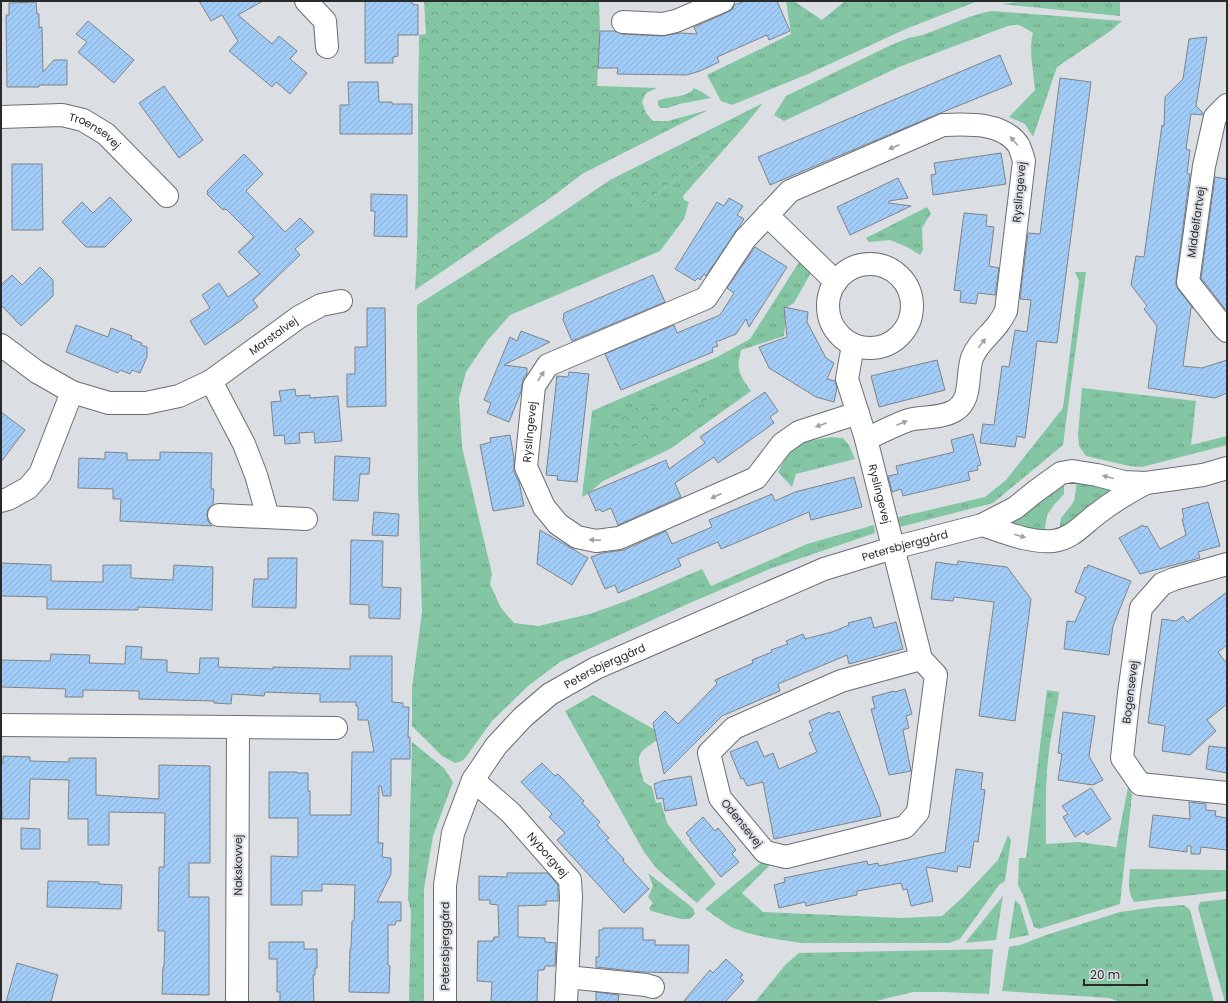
<svg xmlns="http://www.w3.org/2000/svg" width="1228" height="1003" font-family="Poppins,sans-serif">
<style>
.grass{fill:url(#grass-tufts)}
.forest{fill:url(#forest-crowns)}
.building{fill:url(#building-hatch);stroke:#7f8387}
.lines{fill:none;stroke-linecap:round;stroke-linejoin:round}
.minor-casing{stroke:#6a6e72;stroke-width:24}
.minor{stroke:#fff;stroke-width:22}
.oneway{fill:#9e9fa0}
.labels{text-anchor:middle;dominant-baseline:central;stroke-width:4;stroke-linejoin:round;paint-order:stroke}
.street-label{font-size:11px;fill:#282a2b;stroke:#dbdfe4}
</style>
<defs>
<pattern id="grass-tufts" width="24" height="20" patternUnits="userSpaceOnUse"><rect width="24" height="20" fill="#84c6a3"/><path d="M3 7l-1-3M5 7V3M7 7l1-3M15 17l-1-3M17 17v-4M19 17l1-3" fill="none" stroke="#6ca185"/></pattern>
<pattern id="forest-crowns" width="20" height="18" patternUnits="userSpaceOnUse"><rect width="20" height="18" fill="#84c6a3"/><path d="M2 6a3 3 0 1 1 6 0M12 15a3 3 0 1 1 6 0" fill="none" stroke="#6ca185"/></pattern>
<pattern id="building-hatch" width="6" height="6" patternUnits="userSpaceOnUse"><rect width="6" height="6" fill="#a1ccf7"/><path d="M-1 1l2-2M0 6l6-6M5 7l2-2" fill="none" stroke="#8bafd4"/></pattern>
</defs>
<rect width="100%" height="100%" fill="#dbdfe4"/>
<g class="grass">
<path d="M786,1h8l28,19 23,-19h133l-70,27 -100,46 -76,31 -11,-4 -14,-26 84,-41z"/>
<path d="M1026,1h94v15l-119,-12z"/>
<path d="M992,11l130,10 -13,11 -52,35 -24,70 -8,-13 -16,-7 26,-27c-1,-17 -7,-42 -2,-57 -12,-7 -14,-11 -28,-6l-106,40 -115,54 -10,-6 12,-19 101,-49 21,-9 15,-3 46,-18 17,-5z"/>
<path d="M694,88l8,4 9,6 -32,6 -11,4h-8l-2,-3v-4c10,-6 29,-2 36,-13z"/>
<path d="M742,129l-59,67 1,4 5,2 -5,17 -24,32 -150,64 -23,26 -21,31 -7,26 3,49 30,127 -2,10 11,24 13,15 24,3 52,-12 47,-17 65,-28 9,17 96,-42 67,-19 1,8 -103,35 -80,34 -132,60 -32,24 -36,35 -26,36 -4,4 -7,2 -13,-7 -30,-30v-38l10,-76 -4,-122 -1,-185 116,-73 77,-52 33,24z"/>
<path d="M927,207l4,6 -9,15 1,22 -3,5 -11,-7 -19,-8 -21,2 -3,-4z"/>
<path d="M801,259l12,10 -19,34 -7,4 -3,29 -43,14c-5,20 -2,24 10,41l-81,58 -67,32 -15,13 -6,3 10,-86 125,-54 33,-18z"/>
<path d="M1075,272h11l-23,173 -70,58 -97,25 -1,-10 90,-21 21,-17 57,-72 16,-127z"/>
<path d="M1082,388l114,13 -5,44 36,-9v9l-85,22 -13,-1 -43,-10 -7,-10 -1,-12z"/>
<path d="M831,437l12,1 6,7 6,14 -59,15 -4,13 -14,-15 10,-18 16,-12z"/>
<path d="M1077,479l38,12 -56,41 2,-14 12,-15 2,-6z"/>
<path d="M1064,481v13l-10,11 -7,10 -3,20 -36,-13z"/>
<path d="M1047,690l12,2c-3,23 -9,45 -11,68 -3,27 -2,56 -2,84l33,-2 36,5 1,2 12,-62 4,8 -12,109 -81,25 -5,-2 -11,-32 -5,-10 1,-27h7z"/>
<path d="M593,695l73,41c-8,3 -25,13 -27,21 -1,7 3,18 5,25l8,5 4,16 5,-1 6,21 10,13 39,48 -19,19 -40,-34 -13,-17 -79,-141z"/>
<path d="M412,742l32,26 9,14 -20,54 -9,53v113h-15l2,-91 -3,-12z"/>
<path d="M1008,835l3,5 -6,41 -6,4 -39,54 -11,4h-148l-32,-5 -22,-5 -16,-6 -26,-18 58,-48 7,4 -28,28 21,19 139,6 40,-2 20,-18 36,-38z"/>
<path d="M1130,869l97,1v21l-93,11c-7,-10 -5,-21 -4,-33z"/>
<path d="M648,873l45,35 2,6 -5,5h-9l-30,-8 -2,-3 4,-5 -5,-6 5,-11z"/>
<path d="M1003,896l-7,44 -31,3z"/>
<path d="M1227,899v103h-2l-27,-94 2,-6z"/>
<path d="M1015,900l5,5 9,30 -20,4z"/>
<path d="M1184,905l6,5 24,92h-94l-11,-4 -107,-7 7,-44 11,-2 26,-10 74,-23 35,-5z"/>
<path d="M993,949l-4,45 -47,-2h-29l-41,10h-117l31,-38 13,-11z"/>
</g>
<g class="forest">
<path d="M424,1h175l1,30 -3,55 60,2 -11,5 -4,9 4,11 7,8h15l40,-11 -126,64 -26,20 -141,96c4,-60 3,-120 3,-179 0,-26 1,-51 1,-76l7,-1z"/>
<path d="M763,103l-21,26 -99,75 -33,-24z"/>
<path d="M696,382l11,18 -86,55 -17,-24 37,-27 15,2z"/>
</g>
<g class="building">
<path d="M199,1h64l-25,14 34,29 7,-8 18,15 -7,8 17,14 -17,21 -14,-12 -4,5 -43,-36 9,-10 -16,-26 -11,6z"/>
<path d="M365,1h47v3l6,1v30h-20v21l-5,1v6h-28z"/>
<path d="M745,1h32l13,30 -21,9 -2,-5 -50,22 2,5 -19,9 -14,4 -69,-1 1,-6h-20l2,-37h15l7,3 40,2 18,-3 17,1 -3,-7 34,-15 5,-3 1,-4z"/>
<path d="M36,2l1,12h2v14l3,-1 1,45 11,-12h13v25h-28v2h-32l-1,-72h3v-12z"/>
<path d="M88,21l46,39 -20,23 -36,-31 9,-10 -11,-8z"/>
<path d="M1207,37l-11,69 7,7v2l-12,-1 -5,35 4,1 -3,23 3,1 -14,107v4l2,4 15,19h-2l-8,58 19,2 25,-8v33l-12,5 -67,-10 9,-62 -13,-17 3,-3 -16,-21 5,-29 8,1 18,-132 2,1 1,-29 18,-18 6,-40z"/>
<path d="M1000,55l12,29 -74,30 -168,71 -12,-28z"/>
<path d="M1060,78l31,4 -34,261 -20,-2 -12,97 -8,-2 -2,11 -35,-4 3,-19 11,1 8,-59 7,1 6,-37 12,2 4,-32 -11,-1 8,-66 12,1z"/>
<path d="M348,82h30l1,20h13v2h20v30h-72v-29h9z"/>
<path d="M164,86l39,54 -24,18 -40,-55z"/>
<path d="M1001,153l5,31 -73,11 -2,-20 5,-1 -2,-11z"/>
<path d="M244,154l19,20 -17,17 39,41 15,-14 14,14 -19,17 5,6 -47,45 5,7 -15,11v1l-38,26 -15,-24 20,-13 -8,-13 17,-12 9,14 32,-23 -22,-22 16,-15 -27,-27 -2,-1 -2,1 -16,-16 1,-2 -1,-1z"/>
<path d="M12,164h30l1,66h-31z"/>
<path d="M1215,177l12,2v130h-2l-24,-31z"/>
<path d="M898,178l10,20 -19,3v2l22,3 -61,29 -13,-28z"/>
<path d="M371,194l36,1v42l-33,-1 1,-25h-4z"/>
<path d="M110,197l22,23 -27,27h-19l-24,-25 20,-20 11,11z"/>
<path d="M729,198l14,8 -6,9 7,4 -38,57 -2,-2 -4,6 -2,-2 -3,3 -20,-12 42,-67 7,4z"/>
<path d="M964,213l23,2 -1,11 8,1 -5,39 10,2 -4,27 -17,-2 -2,11 -16,-2 1,-11 -7,-1z"/>
<path d="M755,247l32,20 -38,60 -3,-8 -10,15 -20,8 2,4 -6,2 1,4 -92,38 -16,-36 69,-29 3,8 43,-18 14,-22 -7,-5z"/>
<path d="M40,267l13,13v16l-32,30 -20,-21v-20l11,-10 10,10z"/>
<path d="M653,275l12,27 -93,39 -9,-21 1,-7z"/>
<path d="M784,307l24,5 -1,10 19,36 8,5 -7,16 8,2 2,7 -3,14 -18,-5 -47,-29 -10,-21 28,-10z"/>
<path d="M367,308h18l1,98 -39,1v-33h8v-27h12z"/>
<path d="M76,325l32,12 3,-9 21,8 -1,3 11,4 -1,2 6,2v10l-7,16 -8,-3 -2,4 -10,-4 -2,3 -52,-21z"/>
<path d="M521,331l29,11 -46,23 23,3v6l-4,5 -2,13 -12,30 -22,-9 4,-10 -7,-3 26,-63 7,4z"/>
<path d="M937,360l8,30 -66,17 -8,-31z"/>
<path d="M569,372l20,2 -12,108 -20,-2 1,-4 -12,-1 11,-99 11,1z"/>
<path d="M295,389l1,7 14,-1v3l28,-2 4,45 -27,2 -1,-11 -15,1 1,10 -15,1 -1,-9 -10,1 -3,-34 10,-1 -2,-10z"/>
<path d="M765,392l13,19 -8,6 4,6 -56,40 -4,-6 -39,26 6,14 -63,28 -7,-17 -9,4 -2,-3 -4,2 -8,-18 78,-33 3,9 36,-26 -5,-6z"/>
<path d="M1,412l24,18 -24,32z"/>
<path d="M973,434l8,31 -4,1 1,4 -10,2 2,8 -67,16 -2,-7 -9,3 -4,-16 10,-2 -2,-8 58,-14 -3,-12z"/>
<path d="M510,435l4,23v14l5,10 5,24 -31,5 -13,-66 11,-3 -1,-4z"/>
<path d="M105,452l22,1v7h33v-8l52,1 -1,36h3l-1,15 -5,5 -1,6 1,6 4,5 -92,-5 1,-22h-8v-10l-35,-1 1,-30 26,1z"/>
<path d="M335,456l35,2 -1,16h-9l-2,27 -25,-1z"/>
<path d="M854,477l8,30 -51,13 -2,-8 -88,37 -3,-7 -40,17 3,7 -63,27 -3,-8 -10,4 -14,-32 11,-4 22,-3 42,-19 6,13 40,-17 -3,-7 63,-26 3,7 20,-9z"/>
<path d="M1208,502l12,44 -22,6 2,6 -60,16 -21,-36 24,-13 1,2 3,-1 13,23 26,-14 -4,-16 2,-1 -2,-9z"/>
<path d="M374,512l25,2 -1,22 -26,-1z"/>
<path d="M540,530l48,28 -16,27 -35,-21z"/>
<path d="M351,540l32,1 -1,46 19,1 -1,31 -31,-1v-13l-19,-1z"/>
<path d="M268,558h29l-1,50 -44,-1 2,-28h14z"/>
<path d="M958,561l49,6 24,32 -16,122 -36,-5 15,-114 -40,-5 -1,4 -22,-2 5,-37 21,3z"/>
<path d="M1,563l50,2v16l52,1v-17h28v13l42,2 1,-15 39,2 -1,43 -74,-3v3l-91,-1v-12l-46,-1z"/>
<path d="M1088,565l43,16 -18,45 -4,29 -45,-6 3,-28 8,1 11,-25 -11,-5 10,-25 2,1z"/>
<path d="M1227,592v53l-9,7 9,12v40l-20,16 9,11 -26,24 -28,-4 3,-25 -17,-3 14,-104 14,2 7,-5 4,6z"/>
<path d="M871,617l3,11 22,-6 7,27 -54,15 -2,-9 -69,29 2,7 -58,25 -58,58 -11,-51 12,-12 13,13 39,-40 -2,-4 38,-17 -1,-3 20,-8 -1,-2 17,-6 -2,-3 17,-7 2,5 27,-7 17,-7 -1,-2z"/>
<path d="M126,646l16,1 -1,12 26,1v12l32,2 1,-16h19l-1,9 55,2v-2l77,2v-13h42v46l11,1v4h6l-1,30h2v22h-19v37h-8l-2,-10h-2l-1,57h5l-1,14 9,1v16l-14,28h24v19h-5l-1,4h-7v40l2,1 -1,27 -40,-1 1,-44h1l1,-27h2l1,-36 -33,-1v7h-20v14h-31v-49l27,1v-39h-29v-46h28v1h11v18h2v24h41l1,-63h22l-6,-32h-10v-14h-2v-4h-36v-8l-55,-2 -1,4 -32,-2 -1,10 -17,-1v-2l-75,-2v-8l-56,-1v7h-18l1,-8 -65,-2v-27l49,1 1,-7 39,1 -1,8 36,1z"/>
<path d="M905,689l7,25 -6,2 3,12 -6,2 8,41 -22,4 -18,-66 4,-1 -3,-11 22,-6 1,1z"/>
<path d="M839,711l40,96 2,9 -107,23 -11,-57 -16,4 -4,-8 -2,1 -11,-27 27,-11 7,16 9,-4 6,16 38,-17 -8,-19 4,-2 -4,-10 21,-9 1,2z"/>
<path d="M1063,712l32,4 -6,40 14,24 -10,5 -35,-5 4,-26 -4,-1z"/>
<path d="M1209,746l18,2v25l-21,-4z"/>
<path d="M3,756l27,1v4l39,1v-4h27v37l63,4v-34l51,1v97h-21v34h20v98l-47,-1 1,-27h1l1,-36h-7l1,-64h5l1,-54 -56,-1v33h-21v-26h-20l1,-39 -39,-1 -1,40h-27l-1,-56h2z"/>
<path d="M542,763l13,13 3,-2 26,27 -2,2 18,19 -3,3 12,13 -3,2 18,19 -1,2 26,28 -25,24 -67,-73 8,-7 -16,-16 3,-3 -31,-32z"/>
<path d="M956,769l27,4 -2,16 4,1 -7,52 -4,-1 -4,27 -12,-2 -1,6 -31,-5 7,34 -22,5 -4,-17 -4,1 -2,-7 -44,8v4l-51,11 -1,-4 -26,6 -5,-23 11,-3 -1,-4 83,-17 1,4 10,-2 1,3 66,-14z"/>
<path d="M691,776l6,29 -32,6 -2,-13 -6,1 -3,-15 8,-3z"/>
<path d="M1091,788l20,31 -24,16 -3,-4 -9,6 -12,-20 5,-3 -6,-8z"/>
<path d="M1189,802l17,2v6l10,1 -1,5 12,2v32l-26,-3 -1,7h-9v-8h-4v6l-38,-5 4,-32 37,4z"/>
<path d="M703,817l12,14 3,-3 18,22 -4,4 7,8 -18,15 -31,-37 1,-1 -5,-6z"/>
<path d="M21,828l19,1v20h-19z"/>
<path d="M507,873h41l10,12v16h-12v4l-28,1v31l27,1v4l11,1 -1,23h-10l-1,4h-6l-1,32h-46l1,-20 -15,-1 1,-40h15l1,-4h5l-1,-32 -8,-1v-4h-11v-24l28,1z"/>
<path d="M48,881l51,1v2l23,1 -1,24 -74,-2z"/>
<path d="M603,928h40v12h12v5h34l-1,28 -46,-1 -46,-5v-10h3v-27h4z"/>
<path d="M269,942h35v7h13v19h-2v7h-2l1,27h-34v-10h-3v-33h-8z"/>
<path d="M726,959l17,16 -3,3 4,3 -19,21h-42l27,-32 3,3z"/>
<path d="M17,963l41,12 -7,27h-45z"/>
<path d="M596,992l23,3 -1,7h-22z"/>
</g>
<g class="lines">
<defs>
<g id="minor">
<path d="M306,1l19,20 2,26"/>
<path d="M623,22l40,2 13,-3 47,-20"/>
<path d="M1227,105l-12,12 -11,49 -16,116 36,46 3,3"/>
<path id="s1" d="M1,117l61,-2 21,5 23,14 61,62"/>
<path d="M767,215l69,67"/>
<circle cx="870" cy="306" r="42"/>
<path id="s2" d="M1,345l36,27 35,20 37,11h37l33,-7 32,-15 88,-64 22,-12 20,-4"/>
<path id="s3" d="M853,345l-6,34 19,60 55,220 15,16 -18,137 -13,15 -119,30 -21,-5 -45,-54 -11,-45 25,-25 107,-47 80,-22"/>
<path d="M211,381l33,63 12,31 12,42"/>
<path id="s4" d="M858,413l-59,19 -17,12 -26,34 -137,60 -23,3 -19,-4 -19,-13 -14,-17 -18,-40 8,-81 14,-21 158,-67 39,-59 45,-48 153,-66c25,-1 61,-3 76,21 2,5 4,11 5,15l-18,150c-2,4 -5,9 -8,13 -8,11 -21,20 -26,34 -6,18 1,42 -18,53 -14,8 -31,5 -45,9 -15,5 -29,13 -43,19"/>
<path d="M1,501l7,-2 20,-11 12,-14 32,-82"/>
<path d="M219,515l87,4"/>
<path d="M982,525c23,7 47,18 71,16 19,-2 30,-17 44,-27 15,-12 32,-22 49,-31"/>
<path d="M1227,564l-53,15 -12,5 -21,24 -12,85 -7,65 18,26 87,9"/>
<path d="M1,725l237,2 -1,275"/>
<path d="M238,727l98,1"/>
<path id="s5" d="M473,780l38,33 59,67 1,17 -5,105"/>
<path d="M567,977l79,8 7,2"/>
<path id="s6" d="M445,1002v-117l8,-52 20,-53 23,-34 27,-29 27,-23 46,-26 228,-99 69,-21 89,-23 33,-17 21,-17 25,-18 11,-2 25,4 27,7 22,1 57,-8 24,-7"/>
</g>
</defs>
<use href="#minor" class="minor-casing"/>
<use href="#minor" class="minor"/>
</g>
<defs><path id="oneway-solid" d="M-6-.8H1V-3.2L6.5 0L1 3.2V.8H-6Z"/></defs>
<g class="oneway">
<use href="#oneway-solid" transform="translate(1014 141) rotate(-131)"/>
<use href="#oneway-solid" transform="translate(894 147) rotate(157)"/>
<use href="#oneway-solid" transform="translate(982 343) rotate(-52)"/>
<use href="#oneway-solid" transform="translate(541 376) rotate(-57)"/>
<use href="#oneway-solid" transform="translate(902 423) rotate(-23)"/>
<use href="#oneway-solid" transform="translate(821 425) rotate(161)"/>
<use href="#oneway-solid" transform="translate(1108 477) rotate(-165)"/>
<use href="#oneway-solid" transform="translate(716 496) rotate(156)"/>
<use href="#oneway-solid" transform="translate(1020 536) rotate(16)"/>
<use href="#oneway-solid" transform="translate(595 540) rotate(-176)"/>
</g>
<g class="labels">
<g class="street-label">
<text stroke="none"><textPath href="#s1" startOffset="98">Troensevej</textPath></text>
<text transform="translate(1019 192) rotate(-85)">Ryslingevej</text>
<text transform="translate(1196 222) rotate(-82)">Middelfartvej</text>
<text stroke="none"><textPath href="#s2" startOffset="307">Marstalvej</textPath></text>
<text stroke="none"><textPath href="#s4" startOffset="442">Ryslingevej</textPath></text>
<text stroke="none"><textPath href="#s3" startOffset="154">Ryslingevej</textPath></text>
<text stroke="none"><textPath href="#s6" startOffset="728">Petersbjerggård</textPath></text>
<text stroke="none"><textPath href="#s6" startOffset="404">Petersbjerggård</textPath></text>
<text transform="translate(1130 692) rotate(-83)">Bogensevej</text>
<text transform="translate(742 823) rotate(51)">Odensevej</text>
<text stroke="none"><textPath href="#s5" startOffset="106">Nyborgvej</textPath></text>
<text transform="translate(238 865) rotate(-90)">Nakskovvej</text>
<text transform="translate(445 946) rotate(-90)">Petersbjerggård</text>
</g>
</g>
<rect width="1228" height="1003" fill="none" stroke="#282a2b" stroke-width="4"/>
<path d="M1084 979v6h63v-6" fill="none" stroke="#282a2b" stroke-width="2"/>
<text x="1090" y="979" font-size="12" fill="#282a2b" stroke="#dbdfe4" stroke-width="3" paint-order="stroke">20 m</text>
</svg>
